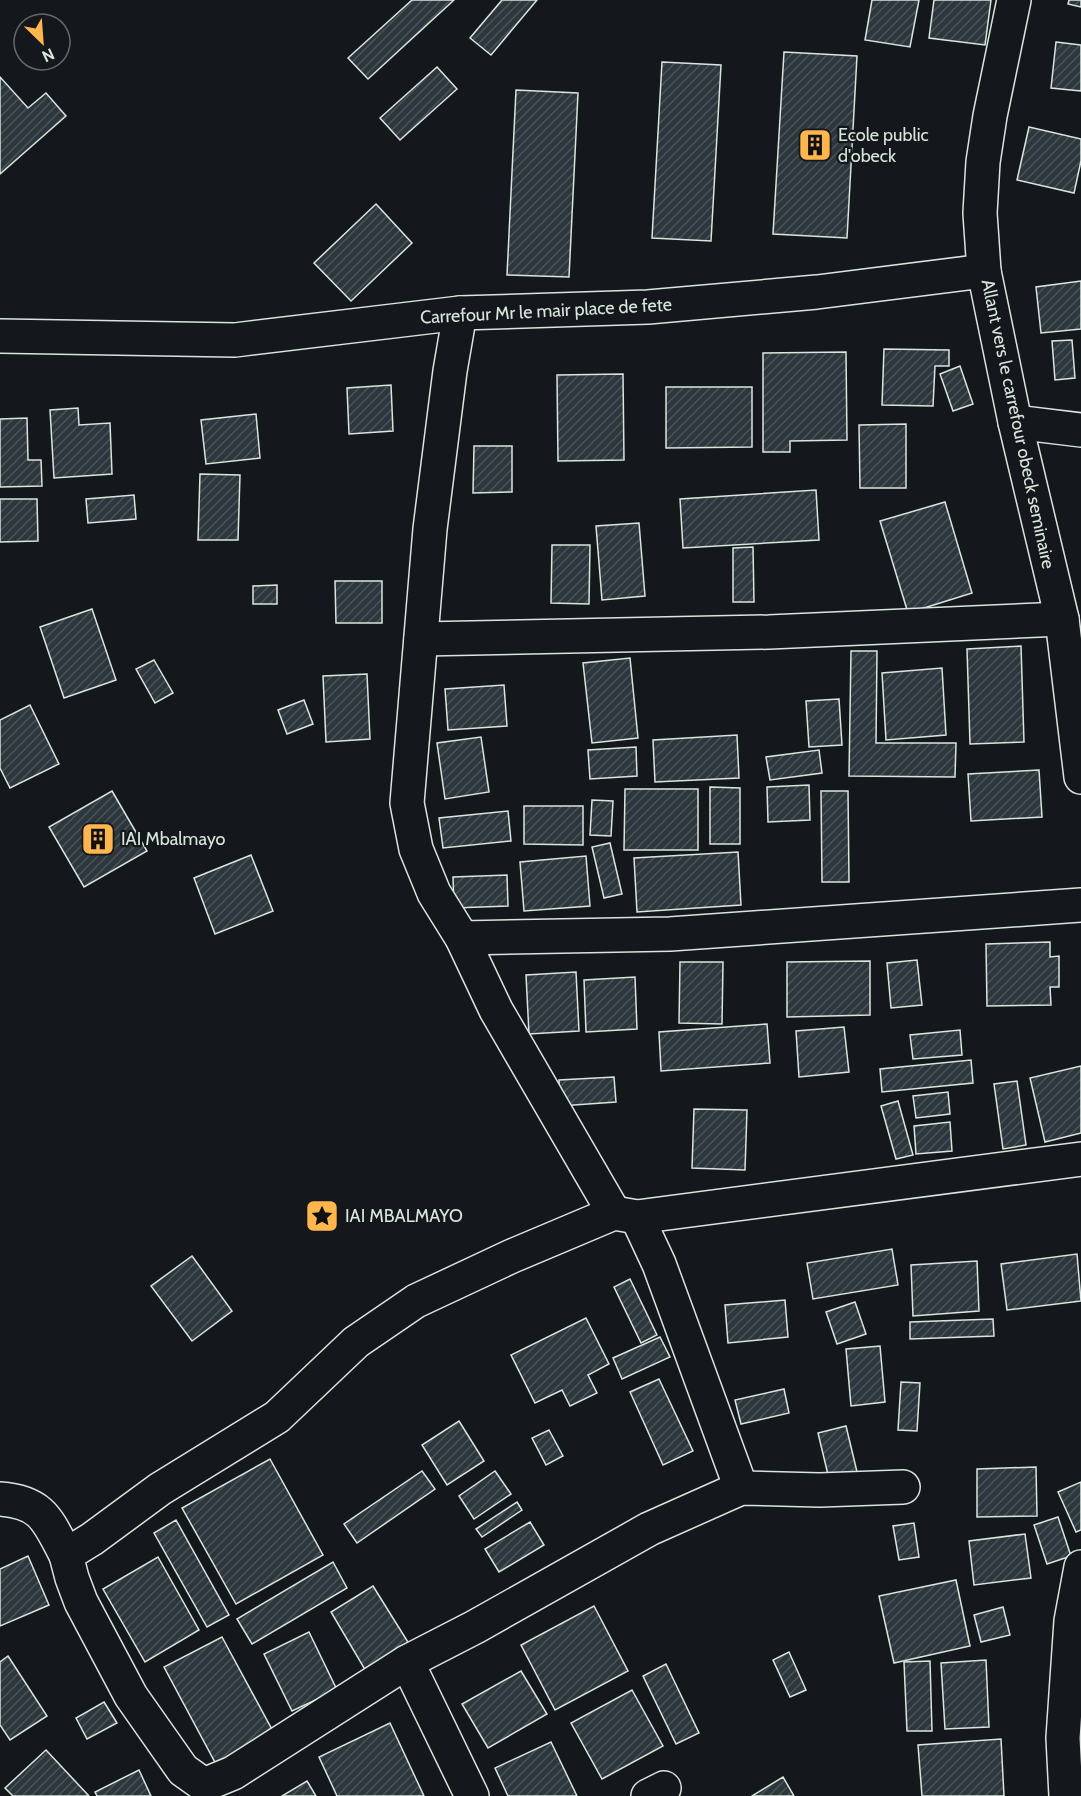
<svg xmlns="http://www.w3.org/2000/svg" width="1081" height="1796" font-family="Cabin,sans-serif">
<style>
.building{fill:url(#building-hatch);stroke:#d8e6dc;stroke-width:1.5}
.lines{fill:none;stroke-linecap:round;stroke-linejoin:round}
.minor-casing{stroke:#d8e6dc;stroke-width:36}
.minor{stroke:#14181c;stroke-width:33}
.labels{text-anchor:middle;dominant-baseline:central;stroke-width:4.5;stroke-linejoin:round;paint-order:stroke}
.poi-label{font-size:18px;fill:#d8e6dc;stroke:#14181c;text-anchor:start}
.street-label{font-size:18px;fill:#d8e6dc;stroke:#14181c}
</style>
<defs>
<pattern id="building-hatch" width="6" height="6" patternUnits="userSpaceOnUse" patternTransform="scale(1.5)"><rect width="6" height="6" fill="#2c363c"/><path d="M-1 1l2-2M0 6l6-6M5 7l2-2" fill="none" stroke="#4a5358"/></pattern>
</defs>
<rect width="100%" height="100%" fill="#14181c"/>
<g class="building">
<path d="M412,0h42l-86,79 -20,-21z"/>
<path d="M502,0h35l-46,55 -21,-17z"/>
<path d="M872,0h47l-9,47 -45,-7z"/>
<path d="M934,0h57l-6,45 -56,-7z"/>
<path d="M1069,0h12v7l-13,-3z"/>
<path d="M1056,42l25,3v46l-30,-3z"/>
<path d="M784,52l73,4 -10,182 -74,-4z"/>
<path d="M662,62l59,3 -10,176 -59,-3z"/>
<path d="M437,67l20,22 -57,51 -20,-22z"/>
<path d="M0,77l28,31 18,-15 20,23 -66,58z"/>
<path d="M516,90l62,3 -9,184 -62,-2z"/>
<path d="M1029,127l52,12v22l-7,32 -57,-13z"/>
<path d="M376,204l36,39 -61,58 -37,-38z"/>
<path d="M1081,281v48l-40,4 -5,-46z"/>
<path d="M1072,340l3,38 -20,2 -3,-39z"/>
<path d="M884,349l65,1v16h-14l-2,40 -51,-1z"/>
<path d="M846,352l1,88 -57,1v11h-27v-99z"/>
<path d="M960,366l13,38 -20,7 -13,-37z"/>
<path d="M623,374l1,86 -66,1 -1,-86z"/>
<path d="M391,385l2,46 -44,3 -2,-46z"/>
<path d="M666,387h86v60l-86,1z"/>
<path d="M78,408l1,17 31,-2 2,51 -58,4 -4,-68z"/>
<path d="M256,414l4,44 -54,6 -5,-44z"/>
<path d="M27,418l1,42h13l1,26 -42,1v-68z"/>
<path d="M906,424v64h-46l-1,-63z"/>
<path d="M474,446h38v46l-39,1z"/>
<path d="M200,474l40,1 -2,65h-40z"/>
<path d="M816,490l3,50 -136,8 -3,-49z"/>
<path d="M134,495l2,24 -48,4 -2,-24z"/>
<path d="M0,499h37l1,42 -38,1z"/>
<path d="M945,502l27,91 -64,20 -28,-92z"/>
<path d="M639,523l6,73 -43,4 -6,-74z"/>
<path d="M552,545h38l-1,59 -38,-1z"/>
<path d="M753,547l1,55h-21v-54z"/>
<path d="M335,581h47v42h-46z"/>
<path d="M277,585v19h-24v-18z"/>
<path d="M92,609l24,71 -52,18 -24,-71z"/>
<path d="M1021,646l3,96 -54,2 -3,-95z"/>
<path d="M851,651h26l-1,92h80l-1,34 -106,-1z"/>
<path d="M630,658l8,80 -46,5 -9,-80z"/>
<path d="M154,660l19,33 -18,10 -19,-34z"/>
<path d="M942,668l4,67 -60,5 -4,-67z"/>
<path d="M367,674l3,65 -44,3 -3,-66z"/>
<path d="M504,685l3,41 -59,4 -3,-41z"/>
<path d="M839,699l3,46 -33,2 -3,-46z"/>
<path d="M304,700l9,24 -26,10 -9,-24z"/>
<path d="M30,705l29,59 -49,24 -10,-20v-48z"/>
<path d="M737,735l2,43 -84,4 -2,-42z"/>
<path d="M481,737l8,55 -44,7 -8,-56z"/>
<path d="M636,747l1,29 -47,3 -2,-29z"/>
<path d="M819,750l3,23 -52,7 -4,-23z"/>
<path d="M1039,770l3,47 -71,4 -3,-47z"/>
<path d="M809,785l1,35 -42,2 -1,-35z"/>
<path d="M710,787l30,1v56h-30z"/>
<path d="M625,789h73v61h-74z"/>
<path d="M112,791l35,60 -63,36 -35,-60z"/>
<path d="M821,791h27l1,91h-27z"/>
<path d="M592,800l21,1 -2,35 -21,-1z"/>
<path d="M524,806h59v39l-59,-1z"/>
<path d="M508,811l3,30 -68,7 -4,-30z"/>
<path d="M610,843l12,51 -18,4 -12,-51z"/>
<path d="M738,852l3,53 -104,7 -3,-54z"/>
<path d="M251,855l22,56 -58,23 -21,-56z"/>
<path d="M586,856l4,50 -66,5 -4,-49z"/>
<path d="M507,875l1,31 -54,2 -1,-31z"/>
<path d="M1050,942v15l9,-1v31h-9l1,18 -64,1 -1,-62z"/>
<path d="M917,960l5,45 -31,3 -4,-45z"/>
<path d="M870,961v54l-83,2v-55z"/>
<path d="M680,962h43l-1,62 -43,-1z"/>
<path d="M576,972l3,59 -50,3 -3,-59z"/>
<path d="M635,977l2,52 -51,3 -2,-52z"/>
<path d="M767,1024l3,39 -109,8 -2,-39z"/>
<path d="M844,1027l5,45 -50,5 -3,-46z"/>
<path d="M960,1030l2,25 -49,4 -3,-24z"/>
<path d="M971,1060l2,23 -91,9 -2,-23z"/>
<path d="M1081,1066v67l-36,9 -15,-64z"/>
<path d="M614,1077l2,25 -56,4 -1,-26z"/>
<path d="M1017,1081l9,64 -23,4 -9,-65z"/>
<path d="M948,1092l2,22 -34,4 -3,-22z"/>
<path d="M898,1101l15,54 -17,4 -15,-53z"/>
<path d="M694,1109l53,1 -2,60 -53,-2z"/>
<path d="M950,1122l2,29 -36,3 -2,-28z"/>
<path d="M892,1249l6,36 -85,14 -6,-36z"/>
<path d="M1077,1254l4,47 -74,9 -6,-46z"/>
<path d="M192,1256l40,55 -40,30 -41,-55z"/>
<path d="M977,1261l2,50 -66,5 -2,-51z"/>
<path d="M630,1279l27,56 -16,8 -27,-56z"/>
<path d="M785,1300l3,37 -60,6 -3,-38z"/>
<path d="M855,1302l11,32 -29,10 -11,-32z"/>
<path d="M586,1318l23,46 -21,11 9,18 -27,13 -8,-16 -27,13 -24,-48z"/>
<path d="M993,1319l1,17 -84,3v-17z"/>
<path d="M660,1337l10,20 -48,22 -9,-21z"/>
<path d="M880,1346l5,56 -34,4 -5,-57z"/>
<path d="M659,1379l34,72 -30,14 -33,-73z"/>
<path d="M901,1382l19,1 -3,48 -19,-1z"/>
<path d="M784,1389l5,24 -48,11 -6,-24z"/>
<path d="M459,1421l25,40 -37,24 -25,-40z"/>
<path d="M846,1426l12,50 -28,7 -12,-50z"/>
<path d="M549,1430l14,26 -17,9 -14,-27z"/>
<path d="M270,1459l53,96 -87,49 -54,-96z"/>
<path d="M1036,1467l1,49 -60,1v-48z"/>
<path d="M422,1471l13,18 -78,54 -13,-19z"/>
<path d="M495,1471l16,23 -37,25 -15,-23z"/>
<path d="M1081,1482v48l-5,2 -18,-40z"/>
<path d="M517,1502l5,8 -40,27 -6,-8z"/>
<path d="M1058,1517l13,39 -24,8 -13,-39z"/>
<path d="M176,1520l53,95 -22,12 -53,-94z"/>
<path d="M530,1522l14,23 -45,27 -14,-23z"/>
<path d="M914,1523l5,34 -20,3 -6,-34z"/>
<path d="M1025,1534l6,44 -57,7 -5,-44z"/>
<path d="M28,1556l21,49 -49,21v-57z"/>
<path d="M158,1557l41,73 -54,32 -42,-73z"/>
<path d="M333,1562l14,26 -95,56 -15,-25z"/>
<path d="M956,1580l14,66 -76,17 -15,-67z"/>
<path d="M373,1586l38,61 -44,26 -36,-61z"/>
<path d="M594,1606l34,65 -73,39 -34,-65z"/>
<path d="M1003,1607l7,28 -29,7 -7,-27z"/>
<path d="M309,1632l28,58 -45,21 -28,-57z"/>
<path d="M222,1637l53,98 -58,31 -53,-99z"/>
<path d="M789,1652l17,38 -16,7 -17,-37z"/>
<path d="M8,1656l39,60 -37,24 -10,-15v-63z"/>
<path d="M986,1660l3,67 -44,2 -4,-66z"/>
<path d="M930,1661l2,70h-25l-3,-69z"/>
<path d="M666,1664l33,69 -23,11 -33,-68z"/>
<path d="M521,1671l26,43 -59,34 -26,-44z"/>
<path d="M632,1690l31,56 -61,33 -31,-56z"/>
<path d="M104,1702l13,21 -30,16 -11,-21z"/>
<path d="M390,1723l34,73h-87l-18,-39z"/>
<path d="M1001,1739l3,57h-82l-4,-51z"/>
<path d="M551,1742l26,54h-69l-13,-28z"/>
<path d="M46,1750l43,46h-76l-8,-8z"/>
<path d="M139,1770l12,26h-54l-2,-4z"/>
<path d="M783,1777l11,19h-42z"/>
<path d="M307,1781l9,15h-34z"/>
</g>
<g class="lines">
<defs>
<g id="minor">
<path d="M1014,0l-24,116 -7,46 -3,51 4,58 31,151 47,197 19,158"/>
<path d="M460,313l-10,58 -20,158 -23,274 9,46 18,44 28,45 34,72 118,203"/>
<path d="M0,336l235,4 225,-27 188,-6 169,-15 167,-21"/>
<path d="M1015,422l66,8"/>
<path d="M421,639l348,-7 293,-13"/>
<path d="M462,938l208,-4 411,-29"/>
<path d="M637,1217l22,47 82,224"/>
<path d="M903,1487l-83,3 -79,-2 -92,41 -174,98 -68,35 -174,111 -29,12 -21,-15 -52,-74 -50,-94 -9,-24 -6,-23 26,-16 68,-50 117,-72 79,-75 60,-41 96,-45 102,-43 23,4 444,-58"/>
<path d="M0,1499c43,3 48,22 66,56"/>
<path d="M407,1662l65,134"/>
<path d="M648,1796l16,-8"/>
<path d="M1066,1796l-3,-58 8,-117 10,-54"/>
</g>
</defs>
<use href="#minor" class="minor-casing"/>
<use href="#minor" class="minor"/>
</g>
<defs>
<symbol id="building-square" viewBox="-11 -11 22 22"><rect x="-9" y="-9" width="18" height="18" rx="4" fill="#ffb74d" stroke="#14181c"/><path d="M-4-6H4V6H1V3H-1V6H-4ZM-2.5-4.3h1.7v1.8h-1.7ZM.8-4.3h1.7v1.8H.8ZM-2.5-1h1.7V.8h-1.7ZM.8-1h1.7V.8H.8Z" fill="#111"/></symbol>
<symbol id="sight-square" viewBox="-11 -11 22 22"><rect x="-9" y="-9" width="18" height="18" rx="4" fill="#ffb74d" stroke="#14181c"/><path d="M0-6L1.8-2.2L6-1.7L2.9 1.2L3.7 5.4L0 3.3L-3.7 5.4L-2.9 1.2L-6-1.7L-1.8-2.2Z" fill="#111"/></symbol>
</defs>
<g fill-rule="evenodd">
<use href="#building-square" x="796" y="126" width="38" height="38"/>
<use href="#building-square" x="79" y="820" width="38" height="38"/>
<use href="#sight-square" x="303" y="1197" width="38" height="38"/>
</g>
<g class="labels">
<g class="poi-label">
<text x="838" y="135">Ecole public<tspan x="838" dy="21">d'obeck</tspan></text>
<text x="121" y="839">IAI Mbalmayo</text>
<text x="345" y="1216">IAI MBALMAYO</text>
</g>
<g class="street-label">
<text transform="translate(546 311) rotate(-3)">Carrefour Mr le mair place de fete</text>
<text transform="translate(1018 424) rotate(78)">Allant vers le carrefour obeck seminaire</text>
</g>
</g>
<g transform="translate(42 42) rotate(155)"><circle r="28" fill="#14181c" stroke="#626a69" stroke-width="1.5"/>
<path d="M0-4.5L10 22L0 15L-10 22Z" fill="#ffb74d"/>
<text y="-9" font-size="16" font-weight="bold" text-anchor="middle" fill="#d8e6dc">N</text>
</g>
</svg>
